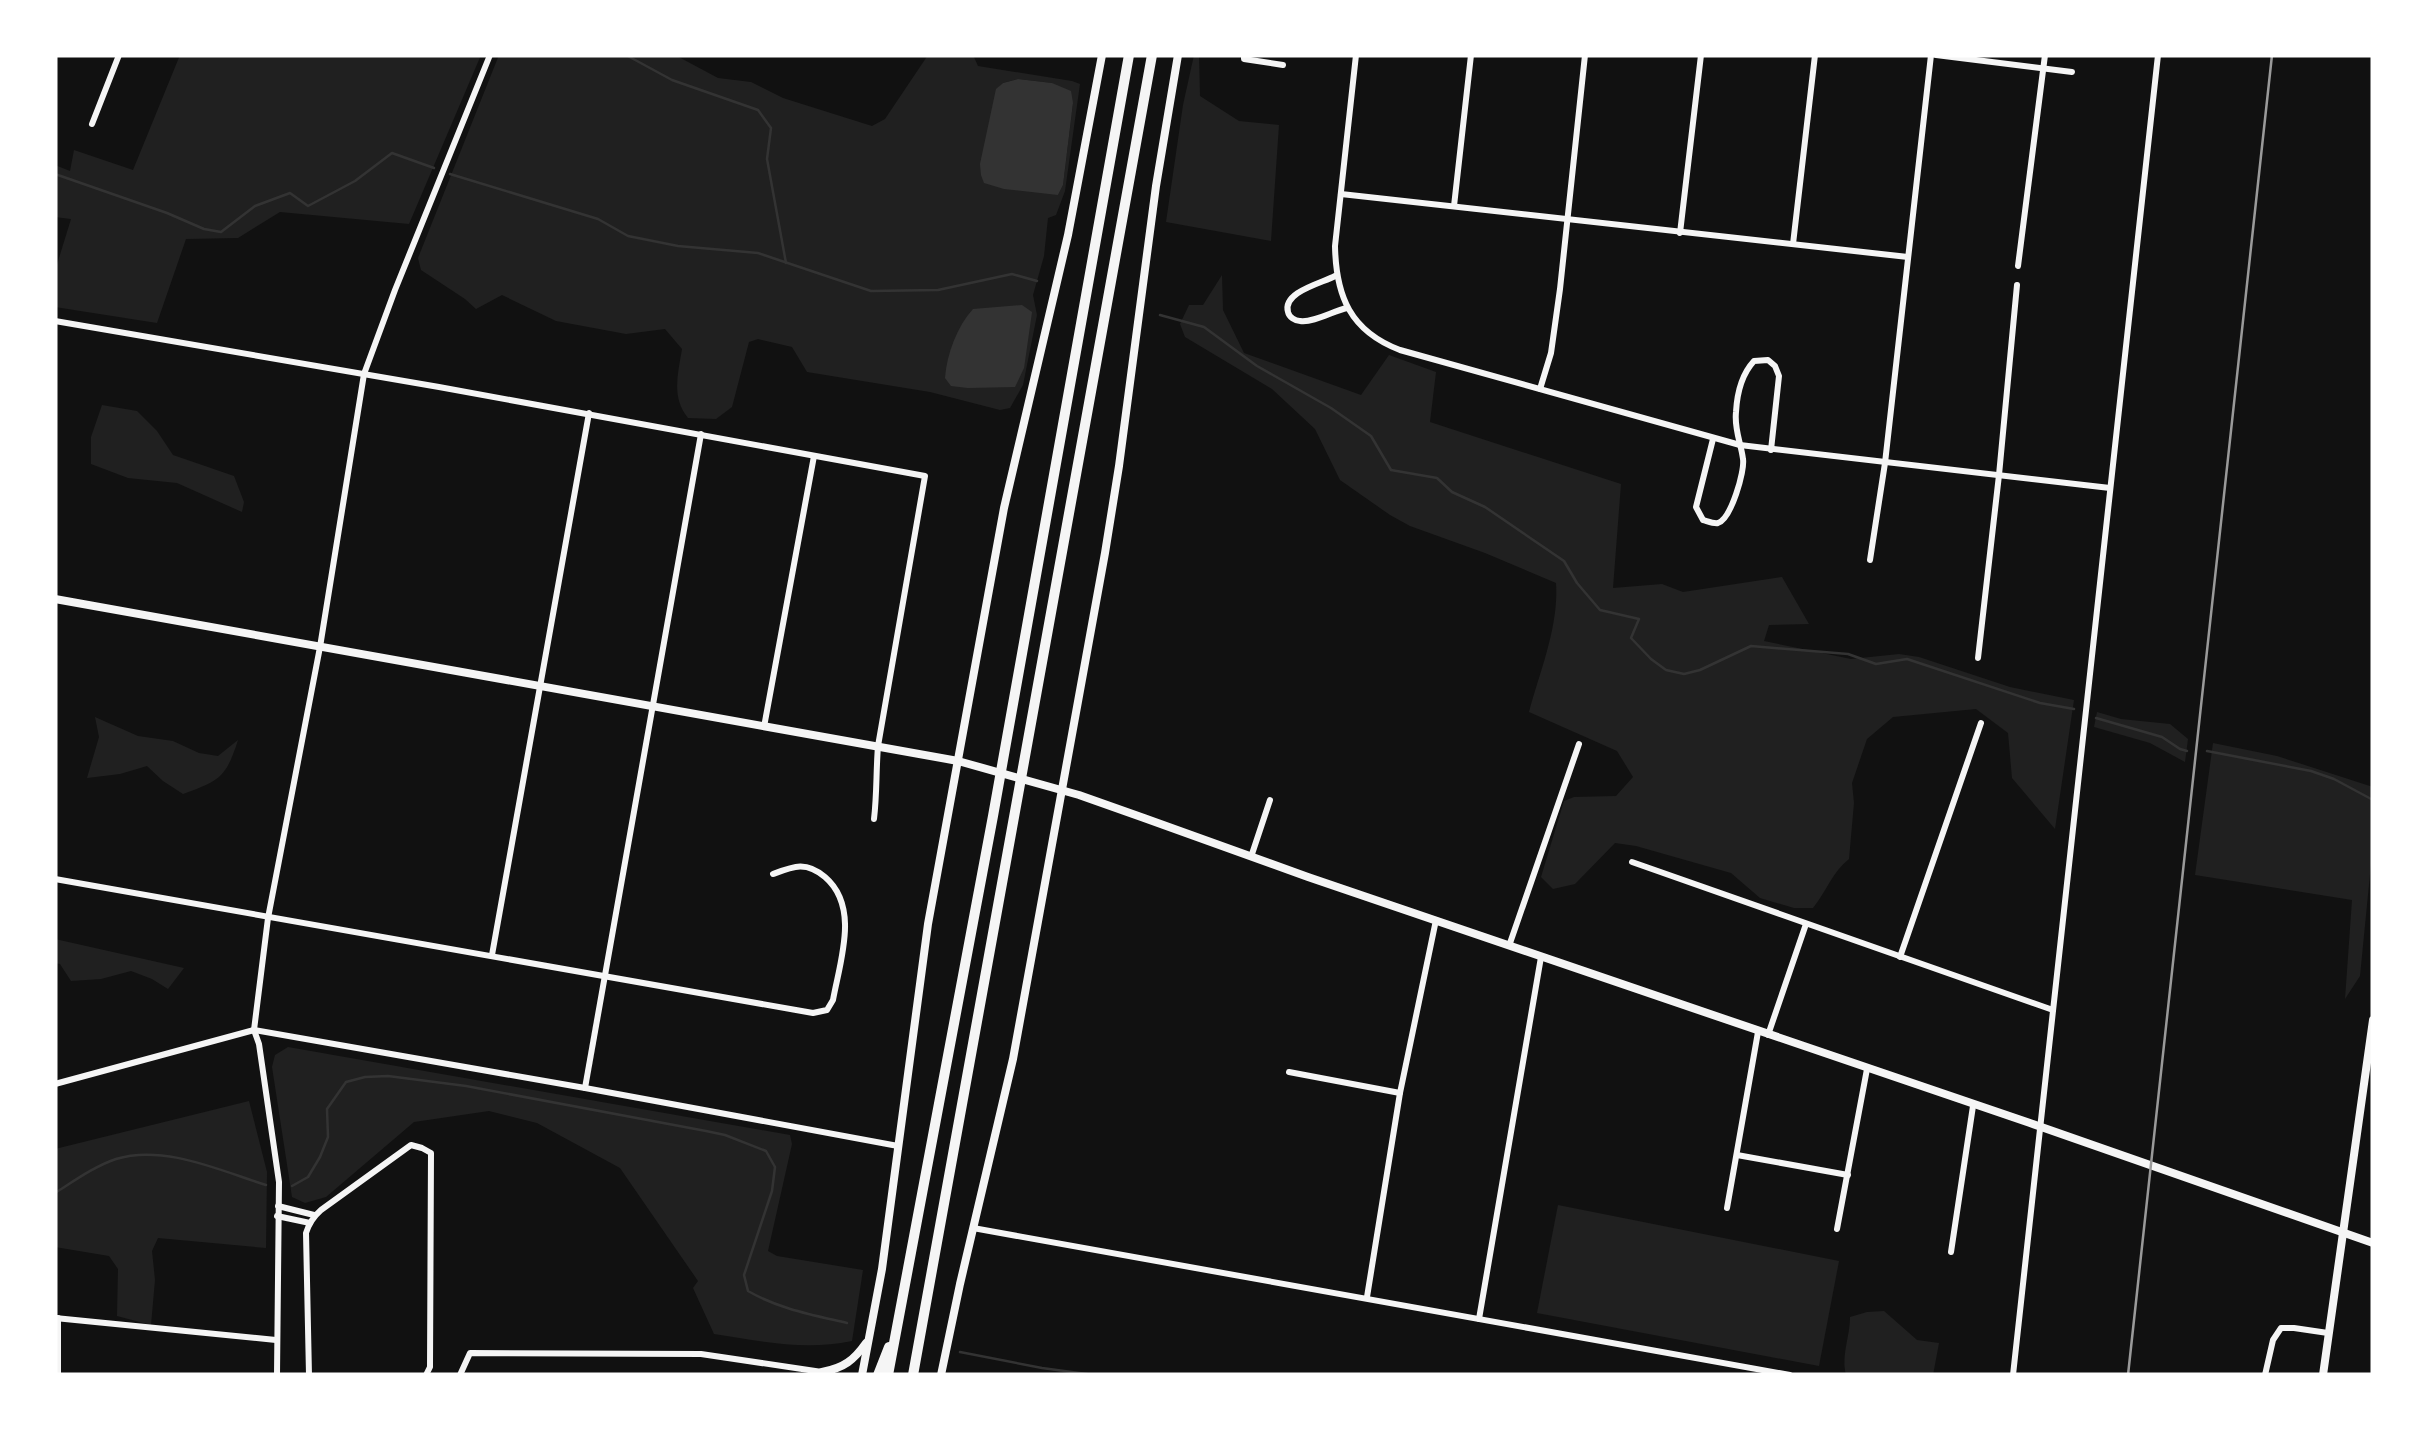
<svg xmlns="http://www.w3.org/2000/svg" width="2428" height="1430" font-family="Roboto,sans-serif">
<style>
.green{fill:#202020;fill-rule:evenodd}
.water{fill:#333}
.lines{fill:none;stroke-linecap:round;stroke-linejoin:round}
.stream{stroke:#333;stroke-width:2.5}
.minor{stroke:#f5f5f5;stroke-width:6}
.tertiary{stroke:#f5f5f5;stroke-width:8}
.secondary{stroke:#f5f5f5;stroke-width:8}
.motorway{stroke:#f5f5f5;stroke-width:10}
.rail{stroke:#9a9a9a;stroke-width:2.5}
</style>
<rect width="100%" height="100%" fill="#111"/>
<g class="green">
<path d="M180,55h301l-72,169 -129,-12 -42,26 -52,1 -29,84 -102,-16v-36l16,-52 -16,-2v-52l15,6 4,-21 59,20z"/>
<path d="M499,55h176l43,23 33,4 32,16 89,28 13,-7 43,-64h45l5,11 94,15 8,3 -15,107 -9,24 -8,3 -4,38 -11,39 4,20 -14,70 -13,23 -10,2 -70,-18 -123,-20 -15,-25 -34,-8 -9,3 -17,65 -16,12 -28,-1c-17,-21 -10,-44 -6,-69l-17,-20 -39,5 -70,-13 -54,-26 -26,14 -11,-10 -44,-29 -3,-12zM1018,79l34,4 21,20 -10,82 -5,10 -62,-102v-3l7,-7z"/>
<path d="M1194,55h5l1,41 39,25 40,4 -8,116 -105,-19 17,-117z"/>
<path d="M1222,275l1,35 21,43 117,42 28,-40 47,17 -6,50 191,62 -8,104 49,-4 21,8 99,-15 27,47 -40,1 -5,16 87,18 48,-5 20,3 91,30 64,13 -19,129 -43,-51 -4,-45 -32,-24 -83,8 -26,22 -15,44 2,20 -5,56c-16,12 -23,33 -36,49h-19l-34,-10 -29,-25 -95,-27 -21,-3 -40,41 -22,5 -12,-12 23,-76 10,-4 42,-1 17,-19 -16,-26 -88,-39c11,-41 30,-86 27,-129l-71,-30 -75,-27 -20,-11 -50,-35 -25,-51 -43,-40 -87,-52 -5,-13 9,-19h14z"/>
<path d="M102,405l35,6 20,20 16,24 61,21 10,26 -2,10 -65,-29 -49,-5 -37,-14v-27z"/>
<path d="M2097,712l24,7 49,5 18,15 -3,23 -35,-19 -56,-16z"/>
<path d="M95,717l43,19 35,5 26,12 19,3 20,-16c-12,38 -19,41 -55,54l-20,-13 -16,-15 -27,8 -33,4 12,-41z"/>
<path d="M2213,743l64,13 96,31v57l-13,132 -15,23 7,-99 -157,-25z"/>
<path d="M55,939l129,29 -16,21 -16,-10 -21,-8 -30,8 -30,2 -11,-17 -5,-1z"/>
<path d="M288,1047l502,88 2,9 -24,107 9,5 86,14 -11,71c-49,10 -90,0 -138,-7l-21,-46 5,-7 -78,-113 -83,-45 -48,-12 -75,11 -88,75 -21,6 -13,-6 -20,-130 3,-12z"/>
<path d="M249,1101l18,71 -1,76 -108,-10 -6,13 3,29 -4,45 -34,-9 1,-47 -9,-13 -54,-9v-98z"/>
<path d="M1558,1205l281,56 -20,105 -282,-53z"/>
<path d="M1884,1311l33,29 22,3 -6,32h-87c-5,-20 4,-38 4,-58l17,-5z"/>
</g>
<g class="water">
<path d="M1018,79l34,4 19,8 2,12 -10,82 -5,10 -54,-6 -20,-6 -3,-8 -1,-11 16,-75 7,-6z"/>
<path d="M1022,305l10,7 -8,56 -9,19 -47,1 -17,-2 -6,-8c2,-25 12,-51 28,-69z"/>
</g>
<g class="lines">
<g class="stream">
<path d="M626,55l46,25 86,30 13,18 -4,31 19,104"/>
<path d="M55,174l112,39 37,16 17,3 34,-26 35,-13 18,13 47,-25 37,-28 42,15"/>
<path d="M450,174l148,45 30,17 50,10 80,7 113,38 67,-1 74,-16 25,7"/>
<path d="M1160,315l44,12 53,39 74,42 40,28 20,34 46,8 15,14 33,15 79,54 13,22 23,27 39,9 -8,19 20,21 15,11 18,4 16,-4 51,-24 97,8 28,10 31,-5 133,44 34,6"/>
<path d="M2096,718l66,19 18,12 7,2"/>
<path d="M2207,751l104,20 23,8 39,21"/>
<path d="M292,1186l16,-9 12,-20 8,-20 -1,-28 19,-27 19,-5 23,-1 78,10 240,45 19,4 41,16 9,16 -3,24 -28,84 4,16c31,18 65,24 99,32"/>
<path d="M55,1193c19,-12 40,-27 61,-34 48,-15 105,12 150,26"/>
<path d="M960,1352l82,16 52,7"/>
</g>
<g class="minor">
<path d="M1244,55v4l39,6"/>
<path d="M1356,55l-21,191c1,50 15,85 65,104l340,95 370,43"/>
<path d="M1936,55l136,17"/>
<path d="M92,124l27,-69"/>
<path d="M1341,194l567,63"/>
<path d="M1454,206l17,-151"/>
<path d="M1680,233l21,-178"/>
<path d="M1793,244l22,-189"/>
<path d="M2018,266l27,-211"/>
<path d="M1335,276c-13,7 -53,16 -47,36 1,5 7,9 12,9 14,2 33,-10 47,-13"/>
<path d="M55,321l384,66 486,89 -47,270c-2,25 -1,48 -4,73"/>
<path d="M1540,389l11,-36 9,-64 25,-234"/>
<path d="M1713,439l-17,68 7,13c4,1 11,4 15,3 13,-4 27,-52 25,-64 -2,-16 -9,-30 -7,-47 1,-18 6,-38 18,-51l14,-1 7,6 4,10 -8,74"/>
<path d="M1870,560l15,-97 46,-408"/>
<path d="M1978,658l21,-183 18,-190"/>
<path d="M764,727l50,-271"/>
<path d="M1251,857l19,-57"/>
<path d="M1632,862l421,148"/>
<path d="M55,879l758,134 14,-3 6,-10c7,-39 27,-93 -8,-123 -19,-16 -31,-11 -52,-3"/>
<path d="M1509,946l70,-202"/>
<path d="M492,955l97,-542"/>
<path d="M1900,957l81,-234"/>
<path d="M1768,1035l38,-111"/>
<path d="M1289,1072l111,21"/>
<path d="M55,1084l199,-54 331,58 313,58"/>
<path d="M585,1088l116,-654"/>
<path d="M1737,1155l111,20"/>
<path d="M278,1206l36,9"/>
<path d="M1727,1208l31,-176"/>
<path d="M277,1216l33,7"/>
<path d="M973,1228l817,147"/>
<path d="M1837,1229l30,-160"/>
<path d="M1951,1252l22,-146"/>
<path d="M1367,1297l33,-204 36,-173"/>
<path d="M55,1318l221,22"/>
<path d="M58,1318v57"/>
<path d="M1479,1319l62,-362"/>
<path d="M277,1375l2,-193 -20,-138 -5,-14 14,-112 52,-271 44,-273 31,-84 95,-235"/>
<path d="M309,1375l-3,-142c3,-10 7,-16 15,-23l90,-65 11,3 9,5 -1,214 -4,8"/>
<path d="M460,1375l10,-22 231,1 121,18"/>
<path d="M2013,1375l145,-1320"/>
<path d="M2265,1375l8,-35 8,-12h13l34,5"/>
</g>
<path class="tertiary" d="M55,599l903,162 121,34 65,23 164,59 722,246 343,120"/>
<g class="secondary">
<path d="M822,1372c22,-4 32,-12 44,-29"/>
<path d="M862,1375l20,-106 46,-345 76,-416 64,-273 34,-180"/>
<path d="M941,1375l19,-91 53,-225 92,-506 14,-87 37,-280 22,-131"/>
<path d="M2323,1375l50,-355"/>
</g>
<g class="motorway">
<path d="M878,1375l11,-28"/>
<path d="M888,1375l105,-559 136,-761"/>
<path d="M913,1375l239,-1320"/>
</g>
<path class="rail" d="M2128,1375l144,-1320"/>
</g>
<rect width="2428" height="1430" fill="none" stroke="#ffffff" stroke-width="115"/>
</svg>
